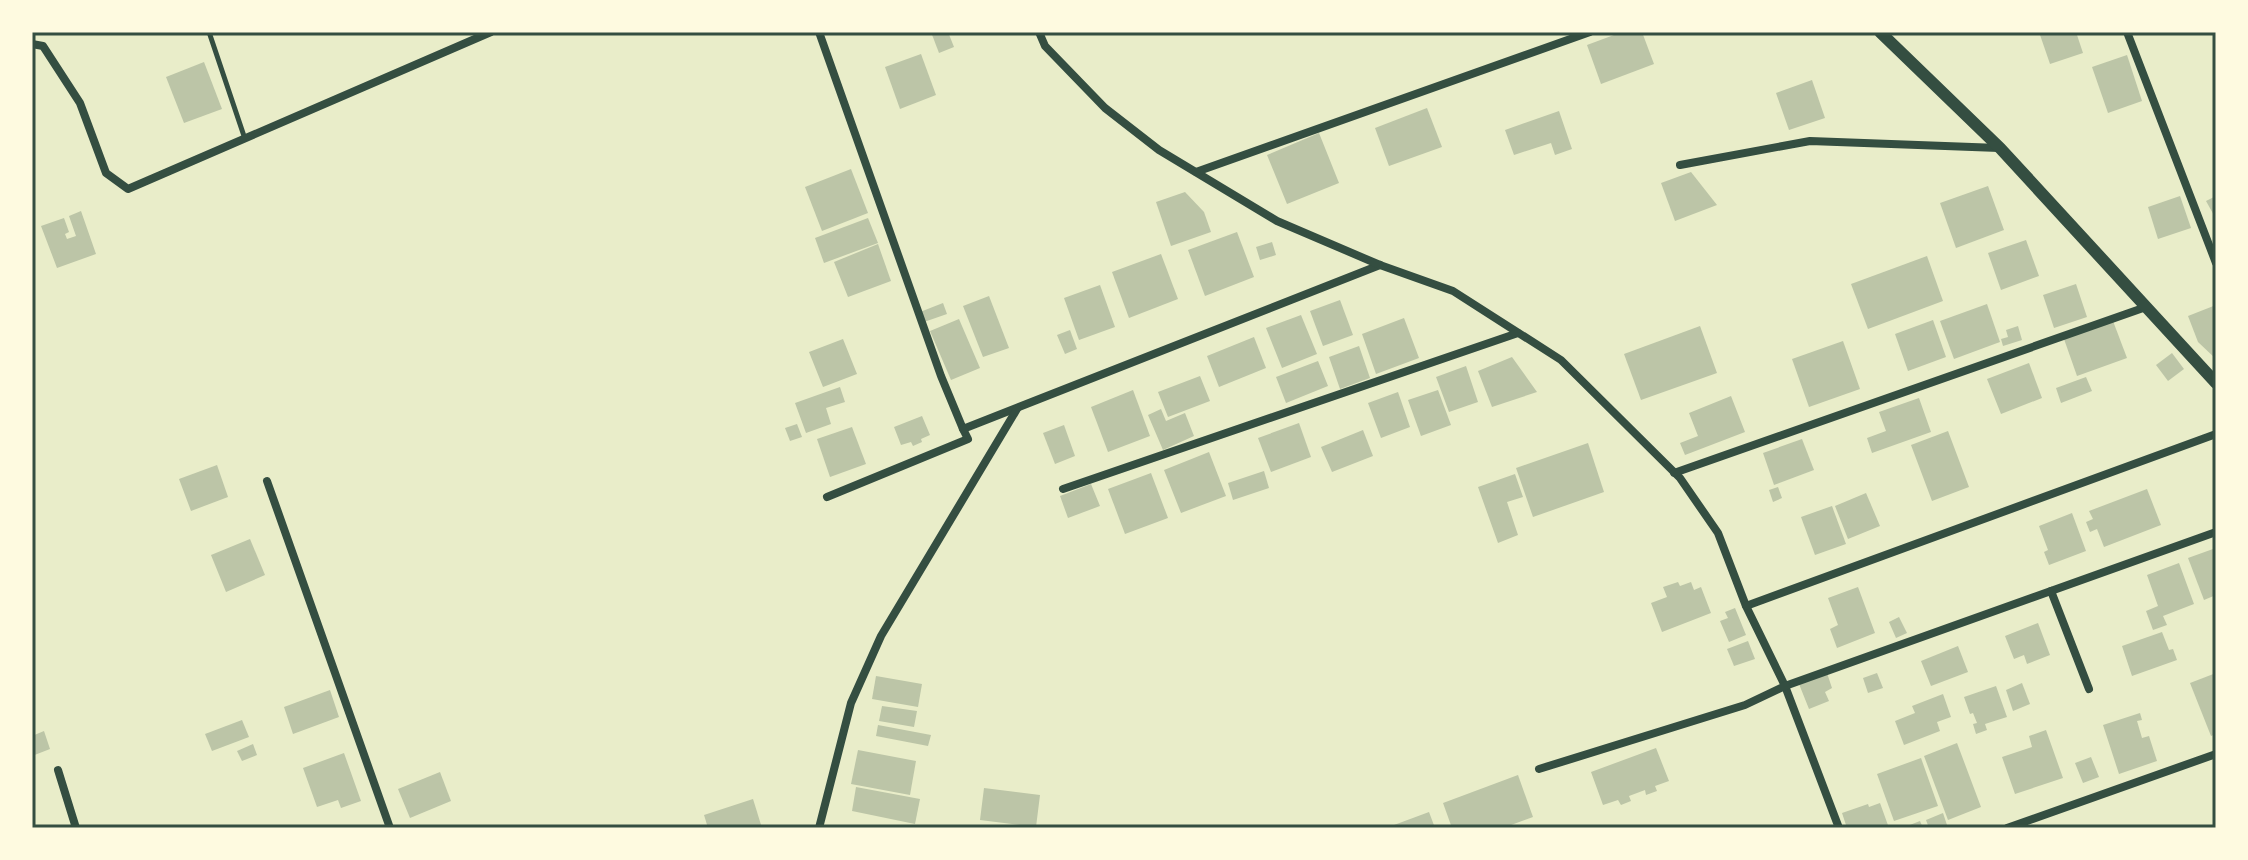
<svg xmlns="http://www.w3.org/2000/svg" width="2248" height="860" font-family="'Public Sans',sans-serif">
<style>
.building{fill:#bcc5a7}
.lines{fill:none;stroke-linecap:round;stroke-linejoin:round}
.service{stroke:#344e41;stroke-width:5}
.minor{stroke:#344e41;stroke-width:8}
.tertiary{stroke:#344e41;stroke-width:12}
.neatline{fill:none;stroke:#344e41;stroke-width:3}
</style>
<rect width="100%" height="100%" fill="#e9edc9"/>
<g class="building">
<path d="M931,32h17l6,15 -15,6z"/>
<path d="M1622,32h20l12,32 -53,20 -14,-39z"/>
<path d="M2039,32h37l7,21 -33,11z"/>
<path d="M921,54l15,41 -36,14 -15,-42z"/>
<path d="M2127,55l15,46 -34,12 -16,-46z"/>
<path d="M204,62l18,47 -38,14 -18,-46z"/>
<path d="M1812,80l13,38 -36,12 -13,-37z"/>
<path d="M1427,108l15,39 -53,19 -14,-38z"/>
<path d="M1559,111l13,38 -17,6 -4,-12 -37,12 -9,-25z"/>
<path d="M1319,133l20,50 -52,21 -20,-49z"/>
<path d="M851,169l17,44 -46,18 -17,-44z"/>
<path d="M1691,172l26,33 -42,16 -14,-38z"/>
<path d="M1988,186l16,44 -48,18 -16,-45z"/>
<path d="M1185,192l19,20 7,20 -40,14 -15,-44z"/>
<path d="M2180,196l11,32 -33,11 -10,-32z"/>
<path d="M2216,196v23l-10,-18z"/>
<path d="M81,211l15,43 -39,14 -16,-42 23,-8 5,14 -4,2 2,5 9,-3 -7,-20z"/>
<path d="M868,218l10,25 -54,20 -9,-25z"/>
<path d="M1237,232l17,45 -49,19 -17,-46z"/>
<path d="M2026,240l13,36 -38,14 -13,-37z"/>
<path d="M1272,242l4,13 -16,5 -4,-13z"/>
<path d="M878,244l13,37 -43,16 -14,-35z"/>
<path d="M1161,254l17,45 -49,19 -17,-46z"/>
<path d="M1927,256l16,45 -75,28 -17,-45z"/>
<path d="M2076,284l11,33 -33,11 -11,-33z"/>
<path d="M1100,285l15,42 -36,13 -15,-42z"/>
<path d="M989,296l20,52 -26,9 -20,-51z"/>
<path d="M1340,300l13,35 -30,11 -13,-35z"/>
<path d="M943,303l4,11 -23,8 -4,-10z"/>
<path d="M1987,304l13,38 -46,17 -14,-38z"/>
<path d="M2216,305v54l-18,-17 -10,-26z"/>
<path d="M1301,315l16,39 -35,14 -16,-40z"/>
<path d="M1404,318l15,40 -43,16 -14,-40z"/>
<path d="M959,319l21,49 -29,12 -21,-49z"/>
<path d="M1933,320l13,37 -38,14 -13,-37z"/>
<path d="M2113,321l14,37 -50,18 -13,-37z"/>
<path d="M1700,326l17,47 -76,27 -17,-46z"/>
<path d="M2018,326l4,14 -19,6 -2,-7 7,-2 -2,-7z"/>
<path d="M1070,330l7,19 -12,5 -8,-19z"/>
<path d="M1254,337l12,31 -47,19 -12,-31z"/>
<path d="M843,339l14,35 -34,13 -14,-35z"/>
<path d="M1843,341l17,48 -51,18 -17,-48z"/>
<path d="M1359,346l11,32 -30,11 -11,-32z"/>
<path d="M2172,353l12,16 -16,12 -12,-16z"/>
<path d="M1512,357l25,35 -45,15 -14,-36z"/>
<path d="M1318,361l10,25 -42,17 -10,-26z"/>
<path d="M2029,363l13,35 -41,16 -14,-35z"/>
<path d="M1466,366l12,36 -29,10 -13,-35z"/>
<path d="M1200,376l10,25 -42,16 -10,-25z"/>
<path d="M2086,377l6,14 -31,12 -5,-15z"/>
<path d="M840,387l5,15 -19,6 5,16 -25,9 -11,-30z"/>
<path d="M1133,390l17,46 -42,16 -17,-45z"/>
<path d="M1438,390l13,35 -30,11 -13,-36z"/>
<path d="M1398,392l12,35 -29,11 -13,-35z"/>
<path d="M1731,396l14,36 -60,23 -5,-12 18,-7 -9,-23z"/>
<path d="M1919,398l12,34 -59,21 -5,-15 19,-7 -7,-19z"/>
<path d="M1161,409l5,12 19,-8 9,23 -31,14 -15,-35z"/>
<path d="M922,416l8,19 -9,4 1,3 -9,4 -2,-4 -10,3 -7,-18z"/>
<path d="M1299,423l12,34 -40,15 -13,-34z"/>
<path d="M797,424l5,13 -12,4 -5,-13z"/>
<path d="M1064,425l11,31 -20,8 -12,-31z"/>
<path d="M852,427l14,37 -36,13 -13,-38z"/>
<path d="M1363,430l10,26 -41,16 -11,-25z"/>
<path d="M1948,431l21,56 -37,14 -21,-56z"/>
<path d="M1802,439l12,31 -40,15 -11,-32z"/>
<path d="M1588,443l16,49 -71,25 -17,-49z"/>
<path d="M1209,452l17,44 -45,17 -17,-43z"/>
<path d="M217,465l11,32 -37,14 -12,-32z"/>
<path d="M1264,471l5,17 -36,12 -5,-17z"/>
<path d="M1151,473l17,45 -43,16 -17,-45z"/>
<path d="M1515,474l8,23 -16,5 11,33 -20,8 -20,-56z"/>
<path d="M1091,484l9,22 -32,12 -8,-22z"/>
<path d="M1778,487l4,11 -9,4 -4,-12z"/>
<path d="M2147,489l14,36 -57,22 -7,-18 -7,3 -4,-10 7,-3 -4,-8z"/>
<path d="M1866,493l14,33 -32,13 -13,-33z"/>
<path d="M1832,506l14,38 -31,11 -14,-38z"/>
<path d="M2072,513l14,38 -37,14 -5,-13 4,-2 -9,-24z"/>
<path d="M250,539l15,36 -39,17 -15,-37z"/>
<path d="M2213,549l3,9v37l-12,5 -16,-42z"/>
<path d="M2179,563l15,41 -31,12 4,9 -14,5 -7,-19 12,-5 -11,-31z"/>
<path d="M1678,582l2,4 11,-4 3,8 7,-3 10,26 -49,19 -11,-29 16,-6 -4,-10z"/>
<path d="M1858,587l17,46 -38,15 -7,-19 8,-4 -10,-27z"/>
<path d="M1735,608l11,27 -17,7 -9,-21 8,-3 -3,-6z"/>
<path d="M1899,617l8,16 -11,5 -7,-16z"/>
<path d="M2038,623l12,32 -23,9 -3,-9 -10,4 -9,-23z"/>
<path d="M2162,632l7,18 4,-1 4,11 -45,16 -10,-30z"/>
<path d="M1748,641l7,18 -21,7 -7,-17z"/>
<path d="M1958,646l10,26 -37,14 -10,-25z"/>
<path d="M1827,673l5,15 -7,4 4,9 -20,8 -10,-25z"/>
<path d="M1877,673l6,15 -15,5 -5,-15z"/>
<path d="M2216,673v61l-5,2 -21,-53z"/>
<path d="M876,676l46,8 -4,23 -46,-8z"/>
<path d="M2022,683l8,21 -17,7 -7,-21z"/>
<path d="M1996,686l11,31 -22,7 2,6 -11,4 -3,-10 4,-1 -4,-10 -3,1 -6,-17z"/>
<path d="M330,690l9,27 -46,17 -9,-27z"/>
<path d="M1943,694l8,23 -14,5 3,9 -36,14 -9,-24 20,-8 -3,-7z"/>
<path d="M882,706l35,5 -3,16 -35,-6z"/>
<path d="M2140,713l2,7 -5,1 5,17 7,-2 8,25 -38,13 -16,-49z"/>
<path d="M242,720l7,17 -37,14 -7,-17z"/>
<path d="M878,725l53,10 -3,11 -52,-10z"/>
<path d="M2046,730l17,48 -48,16 -13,-37 30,-10 -3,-11z"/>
<path d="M44,731l6,18 -18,7v-20z"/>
<path d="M1957,743l24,64 -33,13 -24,-64z"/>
<path d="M253,744l4,11 -15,6 -5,-10z"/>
<path d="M1656,748l13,33 -14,5 2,5 -11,4 -1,-5 -16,6 2,5 -10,4 -3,-5 -15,5 -12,-33z"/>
<path d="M858,750l58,11 -6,34 -59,-11z"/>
<path d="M344,753l17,48 -20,7 -3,-8 -21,7 -14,-39z"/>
<path d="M2091,757l8,20 -16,6 -8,-20z"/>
<path d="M1921,758l17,48 -44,15 -17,-47z"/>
<path d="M440,772l11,29 -41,17 -12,-29z"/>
<path d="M1518,775l15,42 -30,11h-51l-9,-25z"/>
<path d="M856,787l64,12 -5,25 -63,-13z"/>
<path d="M984,788l56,7 -4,32 -56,-7z"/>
<path d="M753,799l9,29h-54l-4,-13z"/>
<path d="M1880,803l9,25h-42l-5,-15 26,-9 1,3z"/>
<path d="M1429,812l6,16h-40l-1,-3z"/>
<path d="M1943,813l5,15h-19l-3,-8z"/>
<path d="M1920,821l3,7h-21z"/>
</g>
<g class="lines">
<path class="service" d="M209,32l36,107"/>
<g class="minor">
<path d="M819,32l122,344 22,53 417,-164"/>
<path d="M1039,32l6,14 60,62 54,42 118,71 103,44 73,26 108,69 119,118 38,55 28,73 39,80 54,142"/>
<path d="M2127,32l89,231"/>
<path d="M32,44l11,2 37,57 26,70 22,16 363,-157"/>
<path d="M1680,165l130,-24 189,7"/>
<path d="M1196,172l394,-140"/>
<path d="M1674,473l472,-166"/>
<path d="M267,481l123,347"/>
<path d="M1063,489l455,-156"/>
<path d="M827,497l141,-58 -5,-10"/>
<path d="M2051,591l38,98"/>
<path d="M1746,606l470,-172"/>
<path d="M1539,769l206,-64 40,-19 431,-154"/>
<path d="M58,770l18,58"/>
<path d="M819,828l32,-125 30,-67 136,-227"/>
<path d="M2007,828l209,-74"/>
</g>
<path class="tertiary" d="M1880,32l120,116 216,235"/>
</g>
<rect width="2248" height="860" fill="none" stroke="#fefae0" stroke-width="68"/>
<rect x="34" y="34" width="2180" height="792" class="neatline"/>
</svg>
